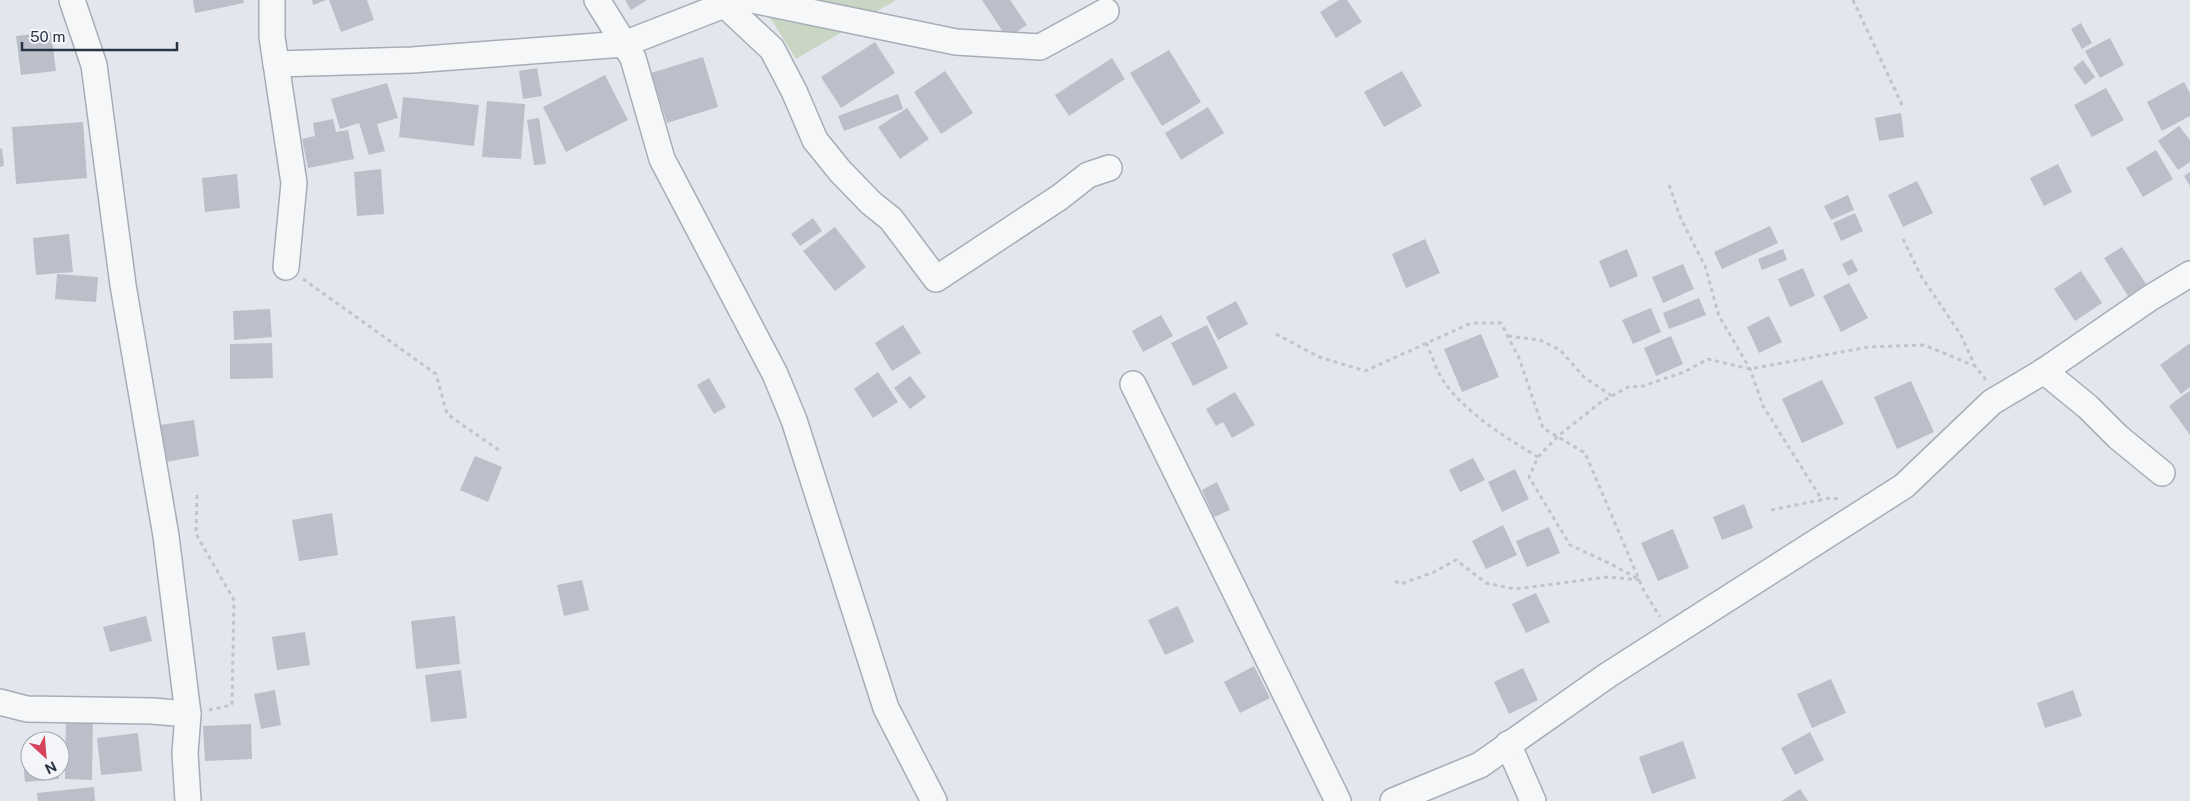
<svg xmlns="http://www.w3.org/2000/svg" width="2190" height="801" font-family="'Public Sans',sans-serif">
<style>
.green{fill:#c8d6c3}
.building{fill:#babfca}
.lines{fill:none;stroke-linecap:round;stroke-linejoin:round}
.street-casing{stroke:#a7adb7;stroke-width:28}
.path{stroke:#c1c4ca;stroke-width:3;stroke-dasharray:4 4;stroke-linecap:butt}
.street{stroke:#f6f7f9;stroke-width:25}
</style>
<rect width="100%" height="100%" fill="#e3e6ec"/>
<path class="green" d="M759,0h137l-100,59z"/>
<g class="building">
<path d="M193,0h50l1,3 -49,10z"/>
<path d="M312,0h14l-13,5z"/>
<path d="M329,0h38l7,20 -33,12z"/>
<path d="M625,0h22l-16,10z"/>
<path d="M982,0h28l17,25 -20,13z"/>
<path d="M1339,0h8l15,22 -26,16 -16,-26z"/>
<path d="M2081,23l11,20 -10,6 -11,-20z"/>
<path d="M51,32l5,39 -35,4 -5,-39z"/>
<path d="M2110,38l14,27 -24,13 -15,-27z"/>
<path d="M875,42l20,31 -54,35 -20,-31z"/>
<path d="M1169,50l32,52 -39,24 -32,-53z"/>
<path d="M703,57l15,50 -51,16 -16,-50z"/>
<path d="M1112,58l13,21 -56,37 -14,-21z"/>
<path d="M2083,60l12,17 -10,8 -12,-17z"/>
<path d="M537,68l5,28 -19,3 -4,-28z"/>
<path d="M945,71l28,42 -32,21 -27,-42z"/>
<path d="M1402,71l20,35 -38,21 -20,-35z"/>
<path d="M605,75l23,45 -62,32 -23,-45z"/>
<path d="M2184,82l6,11v23l-28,15 -15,-29z"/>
<path d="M387,83l11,35 -21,6 8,27 -16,4 -10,-32 -19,6 -9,-30z"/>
<path d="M2106,88l18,32 -32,17 -18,-32z"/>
<path d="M898,94l5,15 -59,22 -6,-15z"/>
<path d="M403,97l76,8 -5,41 -75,-9z"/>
<path d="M487,101l38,3 -4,55 -39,-2z"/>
<path d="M1208,107l16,26 -43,27 -16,-27z"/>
<path d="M907,108l22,31 -29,20 -22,-32z"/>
<path d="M1901,113l3,24 -25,4 -4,-23z"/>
<path d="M539,118l7,46 -12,1 -7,-45z"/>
<path d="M333,119l3,13 12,-2 6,29 -46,9 -6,-29 13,-3 -2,-13z"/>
<path d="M83,122l4,56 -71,6 -4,-57z"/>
<path d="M2179,126l11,14v22l-12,8 -20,-29z"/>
<path d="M2,148l2,18 -4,1v-18z"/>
<path d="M2156,150l17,29 -30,18 -17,-29z"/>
<path d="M2058,164l14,28 -28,14 -14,-28z"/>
<path d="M381,169l3,45 -27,2 -3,-44z"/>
<path d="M2190,172v14l-6,-10z"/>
<path d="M237,174l3,34 -35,4 -3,-34z"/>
<path d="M1917,181l16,32 -30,14 -15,-32z"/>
<path d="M1848,195l6,15 -23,10 -7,-14z"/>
<path d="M1855,213l8,18 -22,10 -8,-18z"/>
<path d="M813,218l9,13 -22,15 -9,-12z"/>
<path d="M1770,226l8,17 -56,26 -8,-17z"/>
<path d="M835,227l31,40 -31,24 -32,-40z"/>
<path d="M69,234l4,38 -37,3 -3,-37z"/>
<path d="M1425,239l15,34 -34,15 -14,-34z"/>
<path d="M2122,247l24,37 -18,12 -24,-38z"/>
<path d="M1627,249l11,27 -28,12 -11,-27z"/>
<path d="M1783,249l4,11 -25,10 -4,-11z"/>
<path d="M1852,259l6,12 -10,5 -6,-12z"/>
<path d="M1683,264l11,25 -31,14 -11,-26z"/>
<path d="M1803,268l12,28 -25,11 -12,-28z"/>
<path d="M2081,271l21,32 -27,18 -21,-32z"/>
<path d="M57,274l41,3 -2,25 -41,-3z"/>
<path d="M1849,283l19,35 -27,14 -18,-36z"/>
<path d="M1699,298l7,17 -37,14 -6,-16z"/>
<path d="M1236,301l12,23 -30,16 -12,-23z"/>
<path d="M1651,308l10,24 -28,12 -11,-24z"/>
<path d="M270,309l2,28 -38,3 -1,-29z"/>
<path d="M1161,315l12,21 -30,16 -11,-21z"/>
<path d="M1769,316l13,26 -23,11 -12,-26z"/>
<path d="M903,325l18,28 -29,18 -17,-28z"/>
<path d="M1207,325l21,43 -35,18 -22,-43z"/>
<path d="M1481,334l18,43 -37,15 -18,-43z"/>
<path d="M1671,336l12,28 -27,12 -12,-28z"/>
<path d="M272,343l1,35 -43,1v-35z"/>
<path d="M2190,343v44l-9,7 -21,-29z"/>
<path d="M878,372l20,30 -25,16 -19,-29z"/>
<path d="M910,376l16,21 -16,12 -16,-21z"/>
<path d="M709,378l17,29 -12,7 -17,-29z"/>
<path d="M1822,380l22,44 -42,19 -20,-44z"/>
<path d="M1911,381l23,51 -37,17 -23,-52z"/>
<path d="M2189,391l1,1v43l-21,-29z"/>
<path d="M1235,392l20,33 -23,13 -9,-16 -7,4 -10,-17z"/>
<path d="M194,420l5,36 -33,6 -6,-37z"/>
<path d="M475,456l27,11 -14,35 -28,-12z"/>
<path d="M1473,458l12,22 -25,12 -11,-22z"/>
<path d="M1515,469l14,30 -27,13 -14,-30z"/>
<path d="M1217,482l13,28 -16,7 -12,-27z"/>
<path d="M1744,504l9,24 -31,12 -9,-23z"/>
<path d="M332,513l6,42 -39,6 -7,-41z"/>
<path d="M1503,525l14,30 -31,14 -14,-28z"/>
<path d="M1549,527l11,26 -33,14 -11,-26z"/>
<path d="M1673,529l16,39 -31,13 -17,-38z"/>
<path d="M582,580l7,30 -25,6 -7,-31z"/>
<path d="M1536,593l14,29 -24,11 -14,-29z"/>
<path d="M1178,606l16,36 -29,13 -17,-35z"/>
<path d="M146,616l6,25 -42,11 -7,-25z"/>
<path d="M455,616l5,48 -44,5 -5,-48z"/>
<path d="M305,632l5,33 -33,5 -5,-33z"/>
<path d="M1254,666l16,32 -30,15 -16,-31z"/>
<path d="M1523,668l15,32 -29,14 -15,-32z"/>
<path d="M461,670l6,48 -36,4 -6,-47z"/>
<path d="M1831,679l15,34 -34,15 -15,-34z"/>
<path d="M275,690l6,35 -20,4 -7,-35z"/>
<path d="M2073,690l9,26 -37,12 -8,-25z"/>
<path d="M66,716h27l-1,64 -27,-1z"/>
<path d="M251,724l1,35 -47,2 -2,-35z"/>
<path d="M1810,732l14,28 -29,15 -14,-27z"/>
<path d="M138,733l4,38 -41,4 -4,-37z"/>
<path d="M1683,741l13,37 -44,16 -13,-37z"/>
<path d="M30,749v22h28l1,8 -34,3 -3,-32z"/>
<path d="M94,787l1,14h-57l-1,-8z"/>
<path d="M1800,789l8,12h-26z"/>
</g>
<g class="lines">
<defs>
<g id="street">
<path d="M72,0l22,65 29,220 43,251 22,178"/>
<path d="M272,0v37l22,146 -8,84"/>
<path d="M597,0l36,58 29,101 113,215 19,46 92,288 48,93"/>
<path d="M752,0l204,42 84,5 66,-36"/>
<path d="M725,5l47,44 22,42 21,49 25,31 31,32 20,16 45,60 124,-82 28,-22 21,-7"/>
<path d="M276,64l136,-4 212,-16 113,-44"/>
<path d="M2044,371l44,36 30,30 44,36"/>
<path d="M1133,384l205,417"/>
<path d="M0,702l27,7 125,2 36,3 -3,39 3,48"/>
<path d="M1508,744l25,57"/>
<path d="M1393,801l87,-36 128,-90 296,-189 88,-84 52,-31 106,-73 40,-24"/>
</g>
</defs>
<use href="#street" class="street-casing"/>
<g class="path">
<path d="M1853,0l49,105"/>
<path d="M1669,185l12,34 24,47 14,50 31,53 13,37 59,94"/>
<path d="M1903,239l18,37 40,59 14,31 12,15"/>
<path d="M303,279l133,95 11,40 53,37"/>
<path d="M1276,334l43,23 46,14 106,-48h30l18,35 24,70 42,25 59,138 16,26"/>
<path d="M1508,336l32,4 20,10 24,27 28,19"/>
<path d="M1426,343c6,12 10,27 18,39 23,32 61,55 94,75"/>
<path d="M197,495l-1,39 38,66 -2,105 -23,5"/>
<path d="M1771,510l59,-12 11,1"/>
<path d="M1395,581l6,3 33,-12 22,-12 30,23 29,6 93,-12 32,3 -29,-16 -41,-19 -41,-68 9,-20 20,-21 43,-34 29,-16 10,1 44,-15 24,-13 42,10 118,-22 56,-2 51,21"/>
</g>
<use href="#street" class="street"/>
</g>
<g transform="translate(45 756) rotate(154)"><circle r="24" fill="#f3f5f9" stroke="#a2a8b1"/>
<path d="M0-4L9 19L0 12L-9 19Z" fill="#d6435a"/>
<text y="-8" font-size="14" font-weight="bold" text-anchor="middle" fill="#293445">N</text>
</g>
<path d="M22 42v8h155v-8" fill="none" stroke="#293445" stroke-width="2.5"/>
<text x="30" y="42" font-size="15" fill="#293445" stroke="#f3f5f9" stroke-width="4" paint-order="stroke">50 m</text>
</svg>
